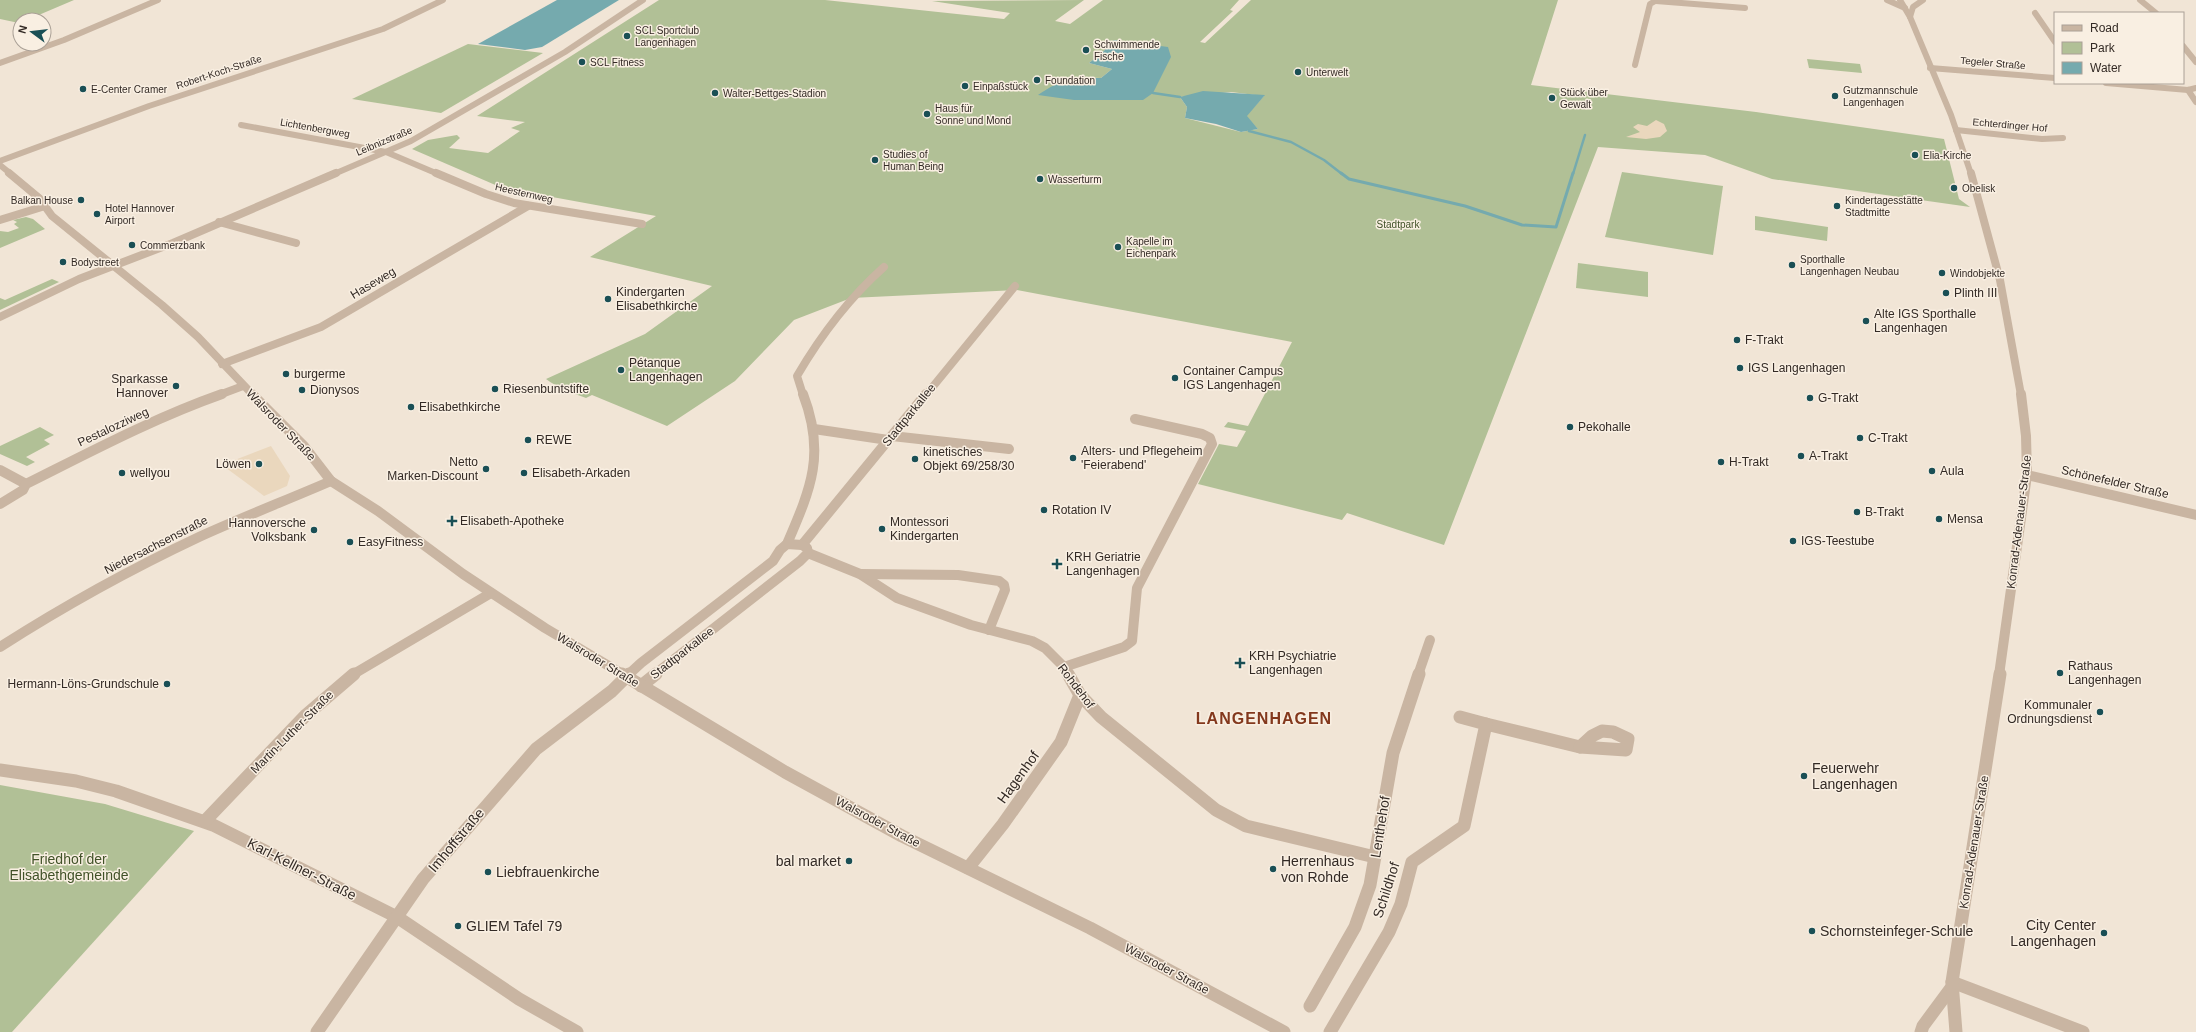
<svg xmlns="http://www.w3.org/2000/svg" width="2196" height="1032" font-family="Helvetica,sans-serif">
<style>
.green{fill:#b1c096;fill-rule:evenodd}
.plaza{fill:#ead7bd}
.water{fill:#75aaae}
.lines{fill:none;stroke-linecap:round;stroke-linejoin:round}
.stream-far1{stroke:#75aaae;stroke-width:2.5}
.stream{stroke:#75aaae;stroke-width:3}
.minor-far3{stroke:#c9b5a2;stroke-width:6}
.minor-far2{stroke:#c9b5a2;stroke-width:8}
.minor-far1{stroke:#c9b5a2;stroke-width:10}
.minor{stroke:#c9b5a2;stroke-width:13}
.tertiary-far3{stroke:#c9b5a2;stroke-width:6}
.tertiary-far2{stroke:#c9b5a2;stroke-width:8}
.tertiary-far1{stroke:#c9b5a2;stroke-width:10}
.tertiary{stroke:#c9b5a2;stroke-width:13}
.poi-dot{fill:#1a4f55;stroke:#f9efe2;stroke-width:1.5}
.labels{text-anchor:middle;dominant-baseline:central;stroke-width:3;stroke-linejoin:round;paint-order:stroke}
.far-poi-label{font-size:10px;fill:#332a25;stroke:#f9efe2;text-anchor:start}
.far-street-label{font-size:10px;fill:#332a25;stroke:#f9efe2}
.far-park-label{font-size:10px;fill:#415228;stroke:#f9efe2}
.street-label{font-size:12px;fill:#332a25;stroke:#f9efe2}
.poi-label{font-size:12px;fill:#332a25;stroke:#f9efe2;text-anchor:start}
.near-poi-label{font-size:14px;fill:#332a25;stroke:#f9efe2;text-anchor:start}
.near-street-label{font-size:14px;fill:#332a25;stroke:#f9efe2}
.near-park-label{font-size:14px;fill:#415228;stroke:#f9efe2}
.district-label{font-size:16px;font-weight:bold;letter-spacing:1px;fill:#83381d;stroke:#f9efe2}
</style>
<rect width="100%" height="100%" fill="#f1e5d6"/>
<g class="green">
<path d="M0,0h74l-47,20h-7l-1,3 -19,-4z"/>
<path d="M659,0h166l179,19 6,-6 -78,-12 152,-1 -29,21 15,3 33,-24h136l-9,10 3,1 -33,31 5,1 46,-43h307l-27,85 225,27 188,27 15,60 11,8 -198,-28 -67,-24 -107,-8 -154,398 -97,-32 -5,7 -144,-36 21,-40 18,3 9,-16 -22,-4 4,-5 20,4 44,-84 -275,-52 -166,8 -57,22 -59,61 -68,45 -75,-31 -6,3c-14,-5 -28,-10 -40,-19l99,-45 67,-48 -122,-29 66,-41 -142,-26 -14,-3 -88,-38 16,-9 29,-5 3,3 -11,10 39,5 32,-22 -9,-3 14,-6 -48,-6zM1114,40l26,4 -33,55 -33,1v-23l27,1 11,-9 -23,-6 14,-11zM1231,92l33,4 -18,20 12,13 -17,3 -56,-14 2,-11 -7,-10z"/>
<path d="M468,44l75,9 -102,60 -89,-14z"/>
<path d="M1807,59l53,5 2,9 -53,-5z"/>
<path d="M1622,172l101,14 -10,69 -108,-18z"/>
<path d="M1755,216l73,11 -1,14 -72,-11z"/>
<path d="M26,217l7,2 12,10 -45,19v-17l8,1 11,-4 -5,-4 3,-2 -4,-2z"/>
<path d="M1578,263l70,9v25l-72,-9z"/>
<path d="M52,279l7,3 -59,28v-12l5,2z"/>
<path d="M40,427l14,8 -10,5 6,4 -24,13 9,5 -8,4 -27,-12v-8z"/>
<path d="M0,785l105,19 89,27 -182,201h-12z"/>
</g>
<g class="plaza">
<path d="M1656,120l8,4 3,7 -7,6 -14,2 -20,-2 14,-5 -7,-5 5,-3 9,2z"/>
<path d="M271,446l19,30 -3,10 -23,10 -42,-31z"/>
</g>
<g class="water">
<path d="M557,0h62l-77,47 -17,3 -47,-6z"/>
<path d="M1114,40l54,7 3,10 -18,36 -10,7h-69l-36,-5c25,-17 34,-17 63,-17l11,-9 -23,-6 14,-11z"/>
<path d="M1203,91l62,4 -18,21 11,13 -17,3 -25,-8 -31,-6 2,-11 -7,-10z"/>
</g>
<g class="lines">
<g class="stream-far1">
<path d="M1153,93l27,4"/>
<path d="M1249,131l42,11 33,18 18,14"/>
<path d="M1573,174l12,-39"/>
</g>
<path class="stream" d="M1341,173l8,6 116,27 57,19 34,2 17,-54"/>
<g class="minor-far3">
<path d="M1900,0l10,17 41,98 20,59"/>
<path d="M2140,0l16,13"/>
<path d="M1656,1l89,7"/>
<path d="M2035,13l20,29"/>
<path d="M2183,46l13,16"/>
<path d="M1635,65l15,-61 7,-4"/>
<path d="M1930,68l125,10"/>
<path d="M2106,83l82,7 8,-2"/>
<path d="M2188,90l8,12"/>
<path d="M241,125l145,27 52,22"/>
<path d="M1956,130l86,9 21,-1"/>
<path d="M0,161l149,-55 234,-77 60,-29"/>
<path d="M334,174l77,-33 154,-89 78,-52"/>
</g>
<g class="minor-far2">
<path d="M436,173l50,21 28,9 128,21"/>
<path d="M1971,173l29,107 21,115"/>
<path d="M0,220l45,-14"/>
<path d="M219,222l77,21"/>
<path d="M0,317l79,-38 94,-36 163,-70"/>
<path d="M222,364l99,-37 207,-121"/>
<path d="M219,395l24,-9"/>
<path d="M803,395l-6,-19c24,-41 51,-77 87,-109"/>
<path d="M926,395l89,-109"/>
</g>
<g class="minor-far1">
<path d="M814,429l74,11"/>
<path d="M892,436l117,13"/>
<path d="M0,470l26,14"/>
<path d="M2027,475l169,40"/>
<path d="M0,504l23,-14 3,-6c64,-32 128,-66 196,-90"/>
<path d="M787,544c24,-56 39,-90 16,-150"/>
<path d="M802,545l124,-151"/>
<path d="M808,553l52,21 37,24 74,27 61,16 13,7 19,19 5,8"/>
<path d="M860,574l98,1 41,6 5,4 1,5 -16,40"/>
<path d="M0,647c64,-41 131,-78 199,-110 44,-20 88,-37 132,-56"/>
<path d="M1064,667l60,-20 8,-6 5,-53 75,-144 -2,-6 -8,-4 -67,-15"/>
<path d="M352,675l139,-82"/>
<path d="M628,675l13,-12 132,-102 7,-11 7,-6 15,1 5,3 1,5 -8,8 -146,114"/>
<path d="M1418,675l12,-35"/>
<path d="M1999,675l28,-200 -1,-39 -5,-42"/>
</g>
<g class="minor">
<path d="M1068,674l12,21 21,22 115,93 30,16 129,31"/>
<path d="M641,686l15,-12"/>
<path d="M1486,724l94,23"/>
<path d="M1602,731l11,1 15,7 -2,11 -46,-3 12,-11z"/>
<path d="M0,770l76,11 40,10 97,34 184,92 122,82 58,33"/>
<path d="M205,821l100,-105 49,-42"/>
<path d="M968,868l35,-44 58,-82 19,-47"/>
<path d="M1952,982l131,50"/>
<path d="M1310,1006l45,-79 15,-42 23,-132 26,-79"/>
<path d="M317,1032l106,-153 113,-130 76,-58 17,-17"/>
<path d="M1330,1032l59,-100 12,-28 11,-42 52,-36 22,-102 -26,-7"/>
<path d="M1921,1032l2,-6 28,-38"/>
<path d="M1956,1032l-4,-50 48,-308"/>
</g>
<g class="tertiary-far3">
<path d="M1887,0l18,8"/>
<path d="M1910,17l3,-10 10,-7"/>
<path d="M0,63l64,-23 94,-40"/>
<path d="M0,165l11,9"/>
</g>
<path class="tertiary-far2" d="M9,173l30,25 13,18 110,89 36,32 55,58"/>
<path class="tertiary-far1" d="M252,394l52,52 27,35 47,30 85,63 82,54 79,47"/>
<path class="tertiary" d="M622,674l163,98 117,64 188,92 194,104"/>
</g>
<g class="poi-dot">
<circle cx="627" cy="36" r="4"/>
<circle cx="1086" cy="50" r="4"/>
<circle cx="582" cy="62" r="4"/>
<circle cx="1298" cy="72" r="4"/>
<circle cx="1037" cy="80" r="4"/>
<circle cx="965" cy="86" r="4"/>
<circle cx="83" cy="89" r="4"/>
<circle cx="715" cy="93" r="4"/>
<circle cx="1835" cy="96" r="4"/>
<circle cx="1552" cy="98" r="4"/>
<circle cx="927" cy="114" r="4"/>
<circle cx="1915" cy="155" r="4"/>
<circle cx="875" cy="160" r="4"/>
<circle cx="1040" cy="179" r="4"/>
<circle cx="1954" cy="188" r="4"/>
<circle cx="81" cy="200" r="4"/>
<circle cx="1837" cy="206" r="4"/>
<circle cx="97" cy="214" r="4"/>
<circle cx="132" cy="245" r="4"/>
<circle cx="1118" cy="247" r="4"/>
<circle cx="63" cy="262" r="4"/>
<circle cx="1792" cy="265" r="4"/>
<circle cx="1942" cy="273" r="4"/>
<circle cx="1946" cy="293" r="4"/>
<circle cx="608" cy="299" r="4"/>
<circle cx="1866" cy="321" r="4"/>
<circle cx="1737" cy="340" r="4"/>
<circle cx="1740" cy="368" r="4"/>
<circle cx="621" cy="370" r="4"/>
<circle cx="286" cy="374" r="4"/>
<circle cx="1175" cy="378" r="4"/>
<circle cx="176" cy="386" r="4"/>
<circle cx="495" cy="389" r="4"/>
<circle cx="302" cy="390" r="4"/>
<circle cx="1810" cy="398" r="4"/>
<circle cx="411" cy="407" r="4"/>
<circle cx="1570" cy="427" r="4"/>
<circle cx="1860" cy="438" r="4"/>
<circle cx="528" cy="440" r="4"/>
<circle cx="1801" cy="456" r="4"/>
<circle cx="1073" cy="458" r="4"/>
<circle cx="915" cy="459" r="4"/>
<circle cx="1721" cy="462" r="4"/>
<circle cx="259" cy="464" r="4"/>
<circle cx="486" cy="469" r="4"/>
<circle cx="1932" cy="471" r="4"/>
<circle cx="122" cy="473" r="4"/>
<circle cx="524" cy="473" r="4"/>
<circle cx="1044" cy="510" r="4"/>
<circle cx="1857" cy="512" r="4"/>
<circle cx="1939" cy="519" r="4"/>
<path d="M450 515h4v4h4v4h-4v4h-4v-4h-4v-4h4z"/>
<circle cx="882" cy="529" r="4"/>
<circle cx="314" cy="530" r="4"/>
<circle cx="1793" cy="541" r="4"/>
<circle cx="350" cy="542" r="4"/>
<path d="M1055 558h4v4h4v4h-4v4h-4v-4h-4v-4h4z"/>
<path d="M1238 657h4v4h4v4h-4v4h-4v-4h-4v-4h4z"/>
<circle cx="2060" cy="673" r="4"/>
<circle cx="167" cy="684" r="4"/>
<circle cx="2100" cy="712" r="4"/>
<circle cx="1804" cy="776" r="4"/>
<circle cx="849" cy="861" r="4"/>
<circle cx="1273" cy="869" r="4"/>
<circle cx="488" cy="872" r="4"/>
<circle cx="458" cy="926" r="4"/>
<circle cx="1812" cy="931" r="4"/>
<circle cx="2104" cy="933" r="4"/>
</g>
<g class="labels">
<g class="far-poi-label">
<text x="635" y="30">SCL Sportclub<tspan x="635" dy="12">Langenhagen</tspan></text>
<text x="1094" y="44">Schwimmende<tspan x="1094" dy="12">Fische</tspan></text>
<text x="590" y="62">SCL Fitness</text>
<text x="1306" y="72">Unterwelt</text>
<text x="1045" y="80">Foundation</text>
<text x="973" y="86">Einpaßstück</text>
<text x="91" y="89">E-Center Cramer</text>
<text x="1843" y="90">Gutzmannschule<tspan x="1843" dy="12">Langenhagen</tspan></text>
<text x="1560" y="92">Stück über<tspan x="1560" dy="12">Gewalt</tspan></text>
<text x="723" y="93">Walter-Bettges-Stadion</text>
<text x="935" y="108">Haus für<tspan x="935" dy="12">Sonne und Mond</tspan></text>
<text x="883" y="154">Studies of<tspan x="883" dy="12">Human Being</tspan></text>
<text x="1923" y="155">Elia-Kirche</text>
<text x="1048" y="179">Wasserturm</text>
<text x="1962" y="188">Obelisk</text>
<text x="73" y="200" text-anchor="end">Balkan House</text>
<text x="1845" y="200">Kindertagesstätte<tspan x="1845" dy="12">Stadtmitte</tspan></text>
<text x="105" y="208">Hotel Hannover<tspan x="105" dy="12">Airport</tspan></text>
<text x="1126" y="241">Kapelle im<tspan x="1126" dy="12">Eichenpark</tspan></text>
<text x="140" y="245">Commerzbank</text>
<text x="1800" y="259">Sporthalle<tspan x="1800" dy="12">Langenhagen Neubau</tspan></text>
<text x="71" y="262">Bodystreet</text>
<text x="1950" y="273">Windobjekte</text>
</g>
<g class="far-street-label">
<text transform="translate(1993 63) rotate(5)">Tegeler Straße</text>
<text transform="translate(219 72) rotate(-18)">Robert-Koch-Straße</text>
<text transform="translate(2010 125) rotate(5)">Echterdinger Hof</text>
<text transform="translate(315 128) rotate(10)">Lichtenbergweg</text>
<text transform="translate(384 141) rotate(-23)">Leibnizstraße</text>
<text transform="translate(524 193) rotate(13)">Heesternweg</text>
</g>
<g class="far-park-label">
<text x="1398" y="224">Stadtpark</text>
</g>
<g class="street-label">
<text transform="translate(373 283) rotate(-31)">Haseweg</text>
<text transform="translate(909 415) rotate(-51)">Stadtparkallee</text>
<text transform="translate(281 425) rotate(46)">Walsroder Straße</text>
<text transform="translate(113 427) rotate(-25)">Pestalozziweg</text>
<text transform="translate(2115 482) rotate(13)">Schönefelder Straße</text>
<text transform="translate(2019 522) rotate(-83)">Konrad-Adenauer-Straße</text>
<text transform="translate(156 545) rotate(-27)">Niedersachsenstraße</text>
<text transform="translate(682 653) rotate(-38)">Stadtparkallee</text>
<text transform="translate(598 660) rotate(31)">Walsroder Straße</text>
<text transform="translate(1076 686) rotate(53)">Rohdehof</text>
<text transform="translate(292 732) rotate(-45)">Martin-Luther-Straße</text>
<text transform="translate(878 822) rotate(28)">Walsroder Straße</text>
<text transform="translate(1974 842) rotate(-81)">Konrad-Adenauer-Straße</text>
<text transform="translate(1167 969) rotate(28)">Walsroder Straße</text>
</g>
<g class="poi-label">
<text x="616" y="292">Kindergarten<tspan x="616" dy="14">Elisabethkirche</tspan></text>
<text x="1954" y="293">Plinth III</text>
<text x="1874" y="314">Alte IGS Sporthalle<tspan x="1874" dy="14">Langenhagen</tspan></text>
<text x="1745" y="340">F-Trakt</text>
<text x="629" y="363">Pétanque<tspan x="629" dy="14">Langenhagen</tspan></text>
<text x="1748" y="368">IGS Langenhagen</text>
<text x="1183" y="371">Container Campus<tspan x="1183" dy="14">IGS Langenhagen</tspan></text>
<text x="294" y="374">burgerme</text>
<text x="168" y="379" text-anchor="end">Sparkasse<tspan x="168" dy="14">Hannover</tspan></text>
<text x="503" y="389">Riesenbuntstifte</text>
<text x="310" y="390">Dionysos</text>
<text x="1818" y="398">G-Trakt</text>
<text x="419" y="407">Elisabethkirche</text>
<text x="1578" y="427">Pekohalle</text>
<text x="1868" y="438">C-Trakt</text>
<text x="536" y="440">REWE</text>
<text x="1081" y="451">Alters- und Pflegeheim<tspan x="1081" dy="14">'Feierabend'</tspan></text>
<text x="923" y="452">kinetisches<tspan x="923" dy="14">Objekt 69/258/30</tspan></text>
<text x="1809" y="456">A-Trakt</text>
<text x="478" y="462" text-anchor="end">Netto<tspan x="478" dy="14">Marken-Discount</tspan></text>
<text x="1729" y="462">H-Trakt</text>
<text x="251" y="464" text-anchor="end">Löwen</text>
<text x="1940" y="471">Aula</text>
<text x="130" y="473">wellyou</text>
<text x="532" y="473">Elisabeth-Arkaden</text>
<text x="1052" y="510">Rotation IV</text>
<text x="1865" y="512">B-Trakt</text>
<text x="1947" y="519">Mensa</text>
<text x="460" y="521">Elisabeth-Apotheke</text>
<text x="890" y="522">Montessori<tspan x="890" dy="14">Kindergarten</tspan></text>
<text x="306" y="523" text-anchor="end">Hannoversche<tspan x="306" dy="14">Volksbank</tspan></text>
<text x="1801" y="541">IGS-Teestube</text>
<text x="358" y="542">EasyFitness</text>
<text x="1066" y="557">KRH Geriatrie<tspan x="1066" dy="14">Langenhagen</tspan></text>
<text x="1249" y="656">KRH Psychiatrie<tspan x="1249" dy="14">Langenhagen</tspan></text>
<text x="2068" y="666">Rathaus<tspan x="2068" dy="14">Langenhagen</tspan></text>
<text x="159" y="684" text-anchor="end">Hermann-Löns-Grundschule</text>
<text x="2092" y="705" text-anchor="end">Kommunaler<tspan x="2092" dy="14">Ordnungsdienst</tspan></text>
</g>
<g class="near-poi-label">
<text x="1812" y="768">Feuerwehr<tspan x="1812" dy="16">Langenhagen</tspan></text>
<text x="841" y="861" text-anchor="end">bal market</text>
<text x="1281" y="861">Herrenhaus<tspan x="1281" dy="16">von Rohde</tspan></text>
<text x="496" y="872">Liebfrauenkirche</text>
<text x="2096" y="925" text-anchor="end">City Center<tspan x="2096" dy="16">Langenhagen</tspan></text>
<text x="466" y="926">GLIEM Tafel 79</text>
<text x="1820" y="931">Schornsteinfeger-Schule</text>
</g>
<g class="near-street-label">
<text transform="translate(1018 777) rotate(-54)">Hagenhof</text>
<text transform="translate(1380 827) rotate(-81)">Lenthehof</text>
<text transform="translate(456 840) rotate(-50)">Imhoffstraße</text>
<text transform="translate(302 869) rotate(27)">Karl-Kellner-Straße</text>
<text transform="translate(1386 890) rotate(-72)">Schildhof</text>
</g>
<g class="near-park-label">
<text x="69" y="859">Friedhof der<tspan x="69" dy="16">Elisabethgemeinde</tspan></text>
</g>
<g class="district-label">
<text x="1264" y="718">LANGENHAGEN</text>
</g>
</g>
<rect x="2054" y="12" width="130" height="72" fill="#f9efe2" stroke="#aaa096"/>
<rect x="2062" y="25" width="20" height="6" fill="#c9b5a2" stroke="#aaa096"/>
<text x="2090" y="32" font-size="12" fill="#332a25">Road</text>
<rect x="2062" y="42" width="20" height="12" fill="#b1c096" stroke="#aaa096"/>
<text x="2090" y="52" font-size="12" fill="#332a25">Park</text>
<rect x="2062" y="62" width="20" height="12" fill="#75aaae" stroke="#aaa096"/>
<text x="2090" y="72" font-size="12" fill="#332a25">Water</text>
<g transform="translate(32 32) rotate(285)"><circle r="19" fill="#f9efe2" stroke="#aaa096"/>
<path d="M0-3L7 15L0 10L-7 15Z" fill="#1a4f55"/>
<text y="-6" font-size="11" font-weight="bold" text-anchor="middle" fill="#332a25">N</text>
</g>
</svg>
